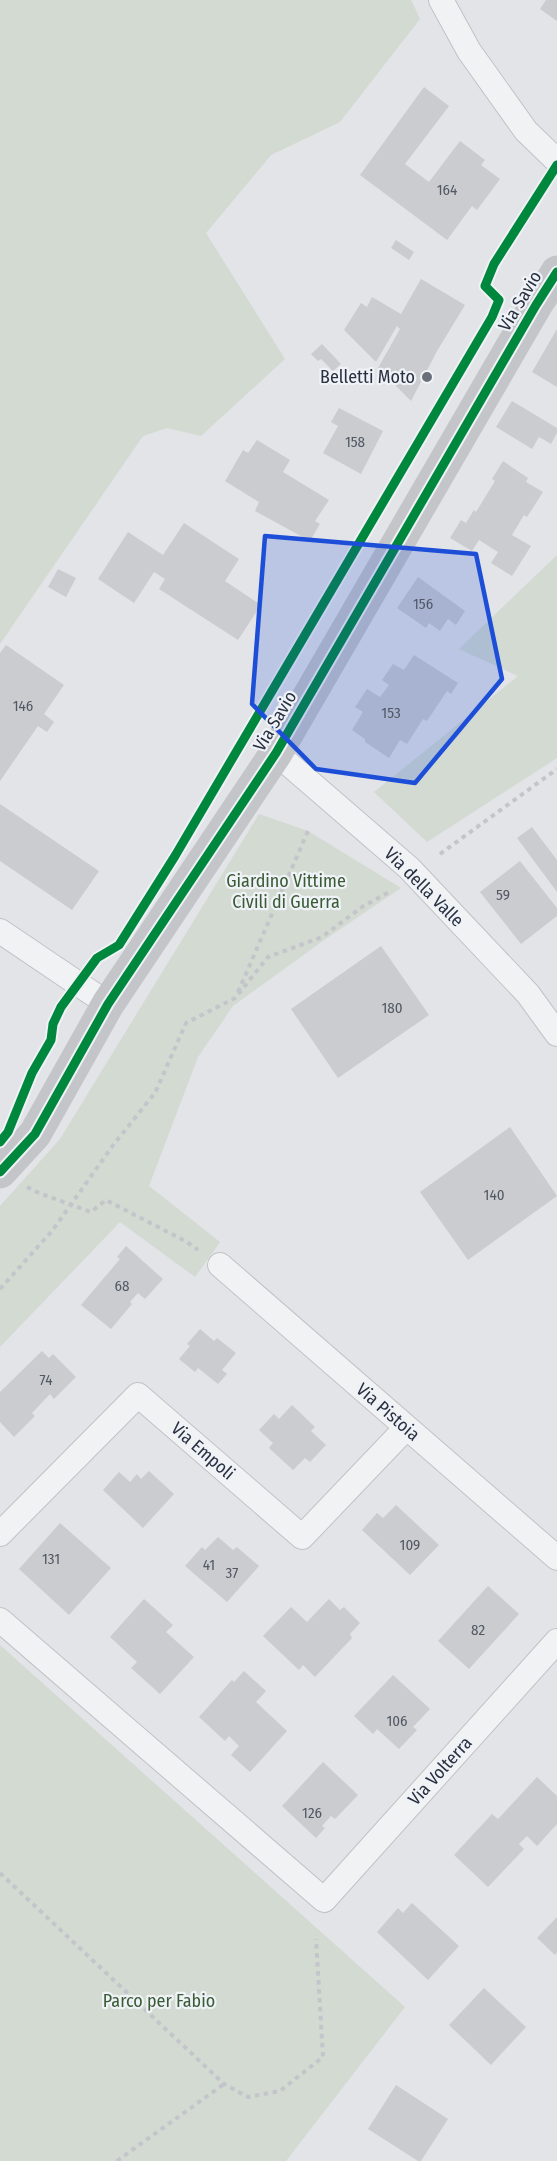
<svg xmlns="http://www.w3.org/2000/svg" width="557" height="2161" font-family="'Fira Sans Condensed',sans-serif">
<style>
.green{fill:#d2dad2}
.building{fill:#cacccf}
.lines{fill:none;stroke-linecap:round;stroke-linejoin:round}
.street-casing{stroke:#c0c2c5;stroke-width:26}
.path{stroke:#c4c5ca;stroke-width:4;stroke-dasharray:4.5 4.5;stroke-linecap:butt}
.street{stroke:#f1f2f4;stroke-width:24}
.secondary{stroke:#c3c5c9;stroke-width:33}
.cycleway-casing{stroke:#eff2f6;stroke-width:13}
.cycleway{stroke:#00873e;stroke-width:9}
.marked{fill:#1d4ed8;fill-opacity:0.2;stroke:#1d4ed8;stroke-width:4.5;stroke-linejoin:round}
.poi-dot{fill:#6a6f7a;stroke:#eff2f6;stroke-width:2}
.labels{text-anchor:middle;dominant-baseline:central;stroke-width:4.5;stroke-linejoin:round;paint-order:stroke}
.number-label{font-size:15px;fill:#525864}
.street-label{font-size:18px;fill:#293040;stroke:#eff2f6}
.poi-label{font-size:18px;fill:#293040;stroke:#eff2f6;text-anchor:end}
.park-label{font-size:18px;fill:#3b5b36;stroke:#eff2f6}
</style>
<rect width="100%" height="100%" fill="#e2e4e7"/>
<g class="green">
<path d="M0,0h411l9,19 -80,103 -69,33 -65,78 79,126 -84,77 -34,-8 -24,8 -143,208z"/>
<path d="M557,555v203l-130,84 -53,-50 144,-116 -59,-27z"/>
<path d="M259,814l49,17 93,57 -74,50 -94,68 -35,51 -49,129 71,56 -25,35 -75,-55 -120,125v-141l60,-67z"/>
<path d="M0,1645l405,362 -119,154h-286z"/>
</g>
<g class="building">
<path d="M546,0h11v21l-17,-12z"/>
<path d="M424,87l25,19 -44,58 24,18 31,-41 25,19 -4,5 19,14 -23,31 -5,-4 -25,34 -87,-65z"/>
<path d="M396,240l18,12 -5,8 -18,-12z"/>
<path d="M421,279l44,26 -28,46 -26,50 -33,-33 22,-39 -3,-3 -21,36 -32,-32 17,-27 6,4 5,-10 29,17z"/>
<path d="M557,329v58l-25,-15z"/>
<path d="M322,344l19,20 -8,7 -12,-12 -3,2 -7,-7z"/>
<path d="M512,401l45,27v5l-6,11 -12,-7 -7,12 -36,-22z"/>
<path d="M339,408l44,23 -22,43 -38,-21 15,-27 -7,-4z"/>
<path d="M257,440l33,20 -7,12 46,28 -14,21 5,3 -10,17 -55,-30 4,-9 -34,-21 18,-31 5,3z"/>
<path d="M503,461l25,17 -2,4 17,10 -16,25 -3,-2 -12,20 19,11 -19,30 -21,-13 7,-11 -19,-12 -7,11 -22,-13 11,-18 5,3 8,-13 2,2 19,-31 -3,-2z"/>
<path d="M184,523l55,36 -14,22 36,24 -23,35 -79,-51 6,-10 -11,-7 -20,31 -36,-24 30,-47 35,23z"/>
<path d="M58,569l18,9 -10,19 -18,-10z"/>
<path d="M418,577l47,34 -9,14 -8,-6 -8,12 -11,-8 -3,5 -29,-20z"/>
<path d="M6,645l58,40 -20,29 10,8 -7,10 -9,-6 -38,55v-128z"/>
<path d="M414,655l44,28 -7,11 -4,-3 -20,30 -4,-2 -16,25 -7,-4 -11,18 -24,-16v-3l-13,-9 11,-18 -8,-5 12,-18 13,8 9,-12 -7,-5 11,-16 11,6z"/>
<path d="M0,804l99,67 -27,39 -72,-49z"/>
<path d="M532,827l25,33v32l-40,-54z"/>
<path d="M520,861l37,47v8l-36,28 -41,-52z"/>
<path d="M381,946l48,69 -91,63 -47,-69z"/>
<path d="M510,1127l47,69 -89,64 -48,-68z"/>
<path d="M126,1246l37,33 -18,20 -7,-6 -8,9 2,2 -21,25 -30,-24 39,-46 -3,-2z"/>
<path d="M200,1329l14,12 3,-3 19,15 -14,17 5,4 -9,10 -20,-16 -3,4 -16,-13 11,-13 -3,-2z"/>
<path d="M42,1351l7,7 4,-4 23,23 -22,22 -4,-5 -18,19 3,3 -21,21 -14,-15v-30z"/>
<path d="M292,1405l23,22 -4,4 15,14 -16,17 -5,-4 -12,12 -24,-22 4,-5 -14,-13 15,-16 5,5z"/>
<path d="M149,1471l25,23 -31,34 -40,-38 16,-18 11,10 7,-8 4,5z"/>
<path d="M396,1505l43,40 -29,30 -48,-45 15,-17 6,5z"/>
<path d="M60,1523l51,45 -42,47 -50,-46z"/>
<path d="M218,1537l15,13 4,-3 22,19 -32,36 -42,-36 17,-19 3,3z"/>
<path d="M488,1586l31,28 -50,55 -31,-28z"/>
<path d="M144,1599l29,26 -7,7 28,25 -34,37 -29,-26 6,-6 -27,-25z"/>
<path d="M329,1599l11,11 4,-3 16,16 -10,11 2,4 -37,39 -12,-12 -4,5 -36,-34 28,-29 16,15z"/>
<path d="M244,1671l22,20 -10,11 31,29 -37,41 -19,-17 8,-9 -10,-10 -4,5 -26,-24 33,-37 2,2z"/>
<path d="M393,1675l37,34 -17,18 4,3 -18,19 -22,-20 -4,5 -19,-18z"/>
<path d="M323,1762l35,33 -23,24 -4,-3 -9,10 3,2 -9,10 -34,-32z"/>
<path d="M537,1777l20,19v28l-20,22 -10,-10 -8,8 5,5 -36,38 -34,-32 38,-41 6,5z"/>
<path d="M412,1903l47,43 -31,34 -51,-48 21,-24 5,5z"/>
<path d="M557,1917v36l-2,2 -18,-17z"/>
<path d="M484,1988l42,39 -35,38 -42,-40z"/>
<path d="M396,2085l52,34 -27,42h-3l-50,-32z"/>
</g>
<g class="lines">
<defs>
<g id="street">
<path d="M441,0l28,51 57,80 31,30"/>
<path d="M276,753l133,115 119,126 29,40"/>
<path d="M0,931l108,73"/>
<path d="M220,1265l337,293"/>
<path d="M0,1534l138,-139 164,142 104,-109"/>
<path d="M0,1620l324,280 233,-259"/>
</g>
</defs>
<use href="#street" class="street-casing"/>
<g class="path">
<path d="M440,854l117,-85"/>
<path d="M238,992l70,-161"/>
<path d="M27,1187l12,6 52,19 15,-12 81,42 11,8"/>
<path d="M0,1289l52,-58 62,-87 41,-51 31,-70 49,-25 33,-41 54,-20 40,-30 27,-15"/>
<path d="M0,1873l224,211 24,13 32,-6 43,-34 -7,-118"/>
<path d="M117,2161l107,-77"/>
</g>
<use href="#street" class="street"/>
<path class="secondary" d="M0,1172l35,-38 73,-130 168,-251 260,-448 21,-33"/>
<defs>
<g id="cycleway">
<path d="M0,1142l8,-10 24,-59 19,-33 2,-16 8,-17 36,-49 22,-13 56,-89 317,-539 7,-17 -14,-14 9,-22 63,-99"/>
<path d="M0,1172l35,-38 73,-130 168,-251 260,-448 21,-33"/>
</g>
</defs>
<use href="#cycleway" class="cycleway-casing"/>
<use href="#cycleway" class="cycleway"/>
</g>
<path class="marked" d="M265,536l211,18 26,125 -87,104 -99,-14 -64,-65z"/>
<circle class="poi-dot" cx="427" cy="377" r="6"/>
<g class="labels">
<g class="number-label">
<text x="447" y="190">164</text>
<text x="355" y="442">158</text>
<text x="423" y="604">156</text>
<text x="23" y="706">146</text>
<text x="391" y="713">153</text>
<text x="503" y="895">59</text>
<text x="392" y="1008">180</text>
<text x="494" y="1195">140</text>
<text x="122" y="1286">68</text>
<text x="46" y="1380">74</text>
<text x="410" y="1545">109</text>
<text x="51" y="1559">131</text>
<text x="209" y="1565">41</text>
<text x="232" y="1573">37</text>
<text x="478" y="1630">82</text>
<text x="397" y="1721">106</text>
<text x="312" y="1813">126</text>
</g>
<g class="street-label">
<text transform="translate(520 301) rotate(-59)">Via Savio</text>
<text transform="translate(275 721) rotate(-59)">Via Savio</text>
<text transform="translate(424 887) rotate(45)">Via della Valle</text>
<text transform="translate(388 1412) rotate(41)">Via Pistoia</text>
<text transform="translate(203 1451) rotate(41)">Via Empoli</text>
<text transform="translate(440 1771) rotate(-48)">Via Volterra</text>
</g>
<g class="poi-label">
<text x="415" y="377">Belletti Moto</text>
</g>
<g class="park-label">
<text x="286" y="881">Giardino Vittime<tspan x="286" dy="21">Civili di Guerra</tspan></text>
<text x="159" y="2001">Parco per Fabio</text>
</g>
</g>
</svg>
